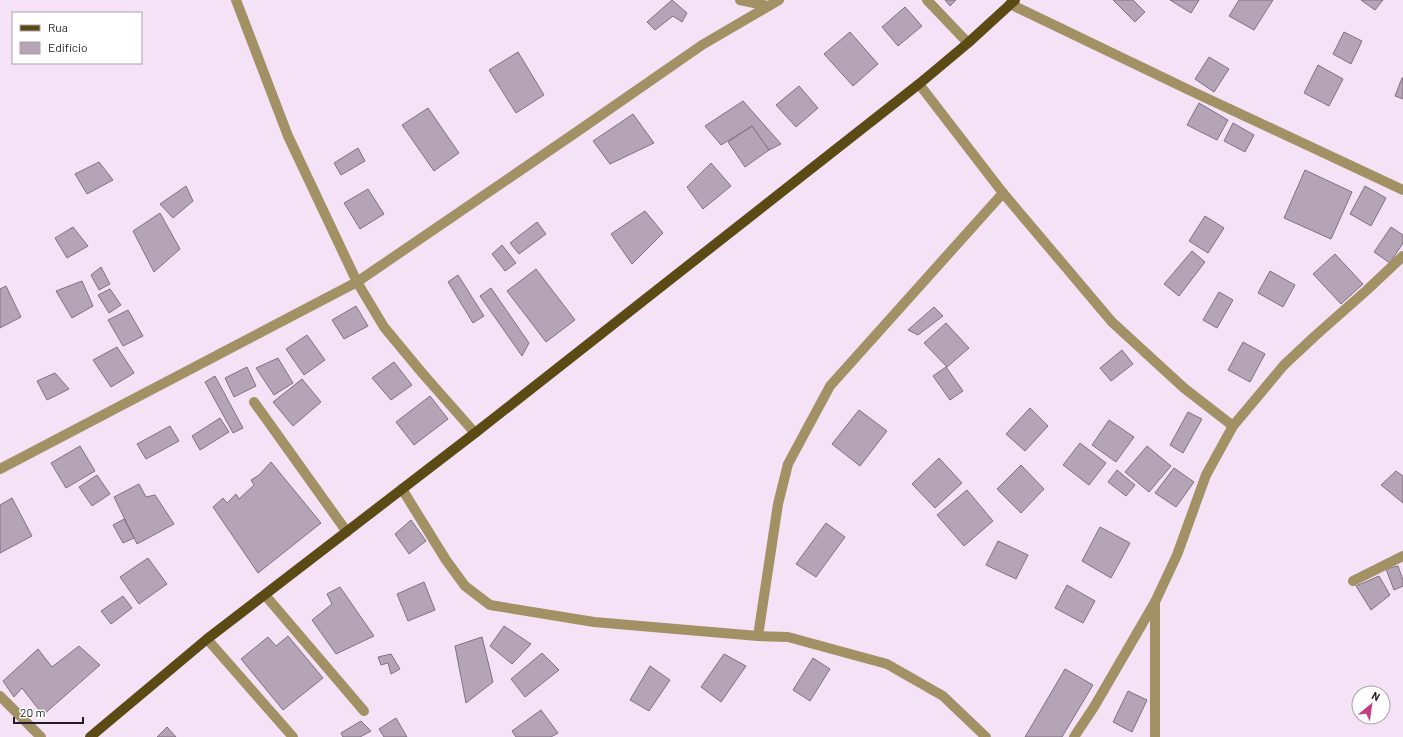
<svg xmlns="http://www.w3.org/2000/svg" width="1403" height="737" font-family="Barlow,sans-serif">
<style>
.building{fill:#b5a3b6;stroke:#817082}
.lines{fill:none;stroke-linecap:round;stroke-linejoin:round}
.service{stroke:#a19164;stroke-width:10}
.minor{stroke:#a19164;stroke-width:10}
.primary{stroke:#5b4a14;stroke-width:10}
</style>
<rect width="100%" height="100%" fill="#f5e2f7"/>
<g class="building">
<path d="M672,0l15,13 -5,9 -9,-6 -18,14 -8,-8z"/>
<path d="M945,0h11l-6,6z"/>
<path d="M1113,0h20l12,12 -10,10z"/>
<path d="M1170,0h29l-8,13z"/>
<path d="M1239,0h34l-19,30 -25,-14z"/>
<path d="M1361,0h22l-8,10z"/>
<path d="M905,7l17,19 -24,20 -16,-19z"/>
<path d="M850,32l28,32 -25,22 -29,-32z"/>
<path d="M1344,32l18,9 -11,23 -18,-10z"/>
<path d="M518,52l26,43 -28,18 -27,-43z"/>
<path d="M1209,57l20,12 -15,23 -19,-13z"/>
<path d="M1318,65l25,14 -14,27 -25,-13z"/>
<path d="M1402,78h1v21l-8,-3z"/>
<path d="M799,86l19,22 -22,19 -20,-22z"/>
<path d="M743,101l38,43 -12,6 -17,-24 -31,19 -16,-19z"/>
<path d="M1199,103l29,17 -11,20 -30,-15z"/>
<path d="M428,108l31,45 -25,18 -32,-46z"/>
<path d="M633,114l21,29 -44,21 -17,-23z"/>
<path d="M1233,123l21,12 -9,17 -21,-11z"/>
<path d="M752,126l17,24 -24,17 -17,-25z"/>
<path d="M358,148l7,13 -24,14 -7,-12z"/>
<path d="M99,162l14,18 -26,14 -12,-20z"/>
<path d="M711,163l20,23 -28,23 -16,-22z"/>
<path d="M1305,170l47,22 -21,47 -47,-21z"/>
<path d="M186,186l7,15 -20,17 -13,-14z"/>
<path d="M1365,186l21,12 -15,28 -21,-12z"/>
<path d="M368,189l16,25 -24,15 -16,-26z"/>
<path d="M645,211l18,22 -31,31 -21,-30z"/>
<path d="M160,213l20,36 -26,23 -21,-41z"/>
<path d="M1205,216l19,12 -16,25 -19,-12z"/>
<path d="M537,222l9,12 -27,20 -9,-11z"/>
<path d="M73,227l15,19 -21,12 -12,-20z"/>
<path d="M1391,227l12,8v8l-13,20 -16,-11z"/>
<path d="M502,245l14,18 -11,8 -13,-17z"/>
<path d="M1192,251l13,11 -26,34 -15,-12z"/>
<path d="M1335,254l28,30 -22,20 -28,-30z"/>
<path d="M101,267l9,17 -11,6 -8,-15z"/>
<path d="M536,269l39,51 -29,22 -39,-51z"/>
<path d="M1270,271l25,14 -12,22 -25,-14z"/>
<path d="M458,275l26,41 -11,7 -25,-41z"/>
<path d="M82,281l11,25 -21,12 -16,-27z"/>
<path d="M6,286l15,31 -21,11v-39z"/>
<path d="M491,288l38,55 -7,13 -42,-60z"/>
<path d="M110,289l11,16 -12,8 -11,-18z"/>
<path d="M1219,292l14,8 -16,28 -14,-8z"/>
<path d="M356,306l12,20 -24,13 -12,-19z"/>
<path d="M934,307l9,9 -25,19 -10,-5z"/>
<path d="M128,310l15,26 -20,10 -15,-26z"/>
<path d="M946,323l23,25 -22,19 -23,-24z"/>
<path d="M307,335l18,25 -21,15 -18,-26z"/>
<path d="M1243,342l22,12 -15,28 -22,-12z"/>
<path d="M117,347l17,26 -23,14 -18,-27z"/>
<path d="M1122,350l11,14 -22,17 -11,-13z"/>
<path d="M278,358l15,25 -19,12 -18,-27z"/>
<path d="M394,362l18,23 -21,15 -19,-22z"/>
<path d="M247,367l9,19 -22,11 -9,-19z"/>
<path d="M946,367l17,24 -13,9 -17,-24z"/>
<path d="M55,373l14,16 -22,11 -10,-19z"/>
<path d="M215,376l28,52 -10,5 -28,-51z"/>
<path d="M302,379l19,23 -28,24 -20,-24z"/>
<path d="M430,396l18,23 -34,26 -18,-23z"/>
<path d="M1030,408l18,18 -23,25 -19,-17z"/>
<path d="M859,410l28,21 -27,35 -28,-22z"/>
<path d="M1188,412l14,7 -19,34 -13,-8z"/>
<path d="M220,418l9,14 -29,18 -8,-14z"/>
<path d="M1109,420l25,17 -18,25 -24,-17z"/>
<path d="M170,426l9,15 -33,18 -9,-15z"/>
<path d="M1080,443l26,20 -17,22 -26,-20z"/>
<path d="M80,446l15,25 -29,17 -15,-25z"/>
<path d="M1147,446l24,20 -22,26 -24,-20z"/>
<path d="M939,458l23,25 -27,25 -23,-24z"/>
<path d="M271,462l50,61 -63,50 -45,-66 10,-9 4,5 9,-9 3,5 15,-14 -3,-5 8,-5z"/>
<path d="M1021,465l23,24 -23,24 -24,-24z"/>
<path d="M1174,468l20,14 -18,25 -21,-14z"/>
<path d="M1117,470l18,15 -9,11 -18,-14z"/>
<path d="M1396,471l7,5v27l-22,-18z"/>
<path d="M97,475l13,19 -18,12 -13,-19z"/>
<path d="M139,484l7,13 9,-2 19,29 -37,20 -23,-47z"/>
<path d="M967,490l26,31 -29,25 -27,-31z"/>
<path d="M12,498l20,38 -32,17v-48z"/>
<path d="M124,519l10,19 -11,5 -10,-18z"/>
<path d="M411,520l15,21 -17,13 -14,-20z"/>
<path d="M826,523l19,14 -29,40 -20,-13z"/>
<path d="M1100,527l30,16 -19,35 -29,-17z"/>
<path d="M998,541l30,14 -12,24 -30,-14z"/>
<path d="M148,558l19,26 -28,20 -19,-27z"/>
<path d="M1398,566l5,14v6l-9,4 -8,-21z"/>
<path d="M1379,576l11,19 -19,15 -15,-24z"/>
<path d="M424,582l11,28 -27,11 -11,-27z"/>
<path d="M1067,585l28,16 -12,22 -28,-15z"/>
<path d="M340,587l34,49 -38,18 -24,-34 20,-16 -5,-10z"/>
<path d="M123,596l9,12 -21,16 -10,-13z"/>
<path d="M504,626l27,18 -19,20 -22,-18z"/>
<path d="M288,636l35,42 -40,32 -42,-51 27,-22 8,9z"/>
<path d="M482,637l11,45 -27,21 -11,-57z"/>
<path d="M79,646l21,19 -57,50 -21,-27 -8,9 -11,-16 35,-32 14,18z"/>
<path d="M542,653l17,17 -34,27 -14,-18z"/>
<path d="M391,654l9,15 -9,5 -3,-11 -7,2 -3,-8z"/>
<path d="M724,654l22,12 -25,36 -20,-15z"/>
<path d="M813,658l17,11 -20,32 -17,-11z"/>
<path d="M650,666l20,14 -21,31 -19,-11z"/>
<path d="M1065,669l28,16 -31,52h-37z"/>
<path d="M1128,691l19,9 -15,32 -19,-10z"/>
<path d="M541,710l17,23 -7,4h-35l-4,-6z"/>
<path d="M396,718l11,19h-23l-5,-8z"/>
<path d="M361,721l10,10 -11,6h-17l-2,-4z"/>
<path d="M167,727l9,10h-19z"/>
</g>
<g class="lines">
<path class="service" d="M265,595l99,116"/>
<g class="minor">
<path d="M236,0l52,136 69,146 27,45 39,47 52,59"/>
<path d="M740,0l28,6"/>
<path d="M927,0l41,43"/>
<path d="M1010,4l179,86 214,100"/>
<path d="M919,84l84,109 109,129 72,66 49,38"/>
<path d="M254,402l93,130"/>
<path d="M0,469l357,-187 221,-151 124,-86 77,-45"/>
<path d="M402,489l44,71 19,26 25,19 104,17 164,14 30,1 99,27 56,32 43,41"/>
<path d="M1353,581l50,-25"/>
<path d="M758,636l20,-132 10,-40 42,-78 173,-193"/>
<path d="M207,639l86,98"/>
<path d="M0,696l41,41"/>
<path d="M1074,737l20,-30 61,-105 22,-47 29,-80 27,-49 51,-61 31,-29 52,-46 36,-34"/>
<path d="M1155,737v-135"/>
</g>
<path class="primary" d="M90,737l117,-98 268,-206 444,-349 49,-41 47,-43"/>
</g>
<rect x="12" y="12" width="130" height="52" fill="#ffffff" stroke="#a7a4a7"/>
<rect x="20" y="25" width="20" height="6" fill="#5b4a14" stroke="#a7a4a7"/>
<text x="48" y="32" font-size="12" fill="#231c23">Rua</text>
<rect x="20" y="42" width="20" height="12" fill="#b5a3b6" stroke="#a7a4a7"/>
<text x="48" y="52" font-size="12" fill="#231c23">Edifício</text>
<g transform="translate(1371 705) rotate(29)"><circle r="19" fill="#ffffff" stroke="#a7a4a7"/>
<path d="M0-3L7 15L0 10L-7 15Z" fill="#c23e82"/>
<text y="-6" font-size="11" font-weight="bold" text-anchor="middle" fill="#231c23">N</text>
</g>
<path d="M14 717v6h69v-6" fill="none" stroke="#231c23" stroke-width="2"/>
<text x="20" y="717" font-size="12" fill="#231c23" stroke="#ffffff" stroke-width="3" paint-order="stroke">20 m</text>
</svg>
